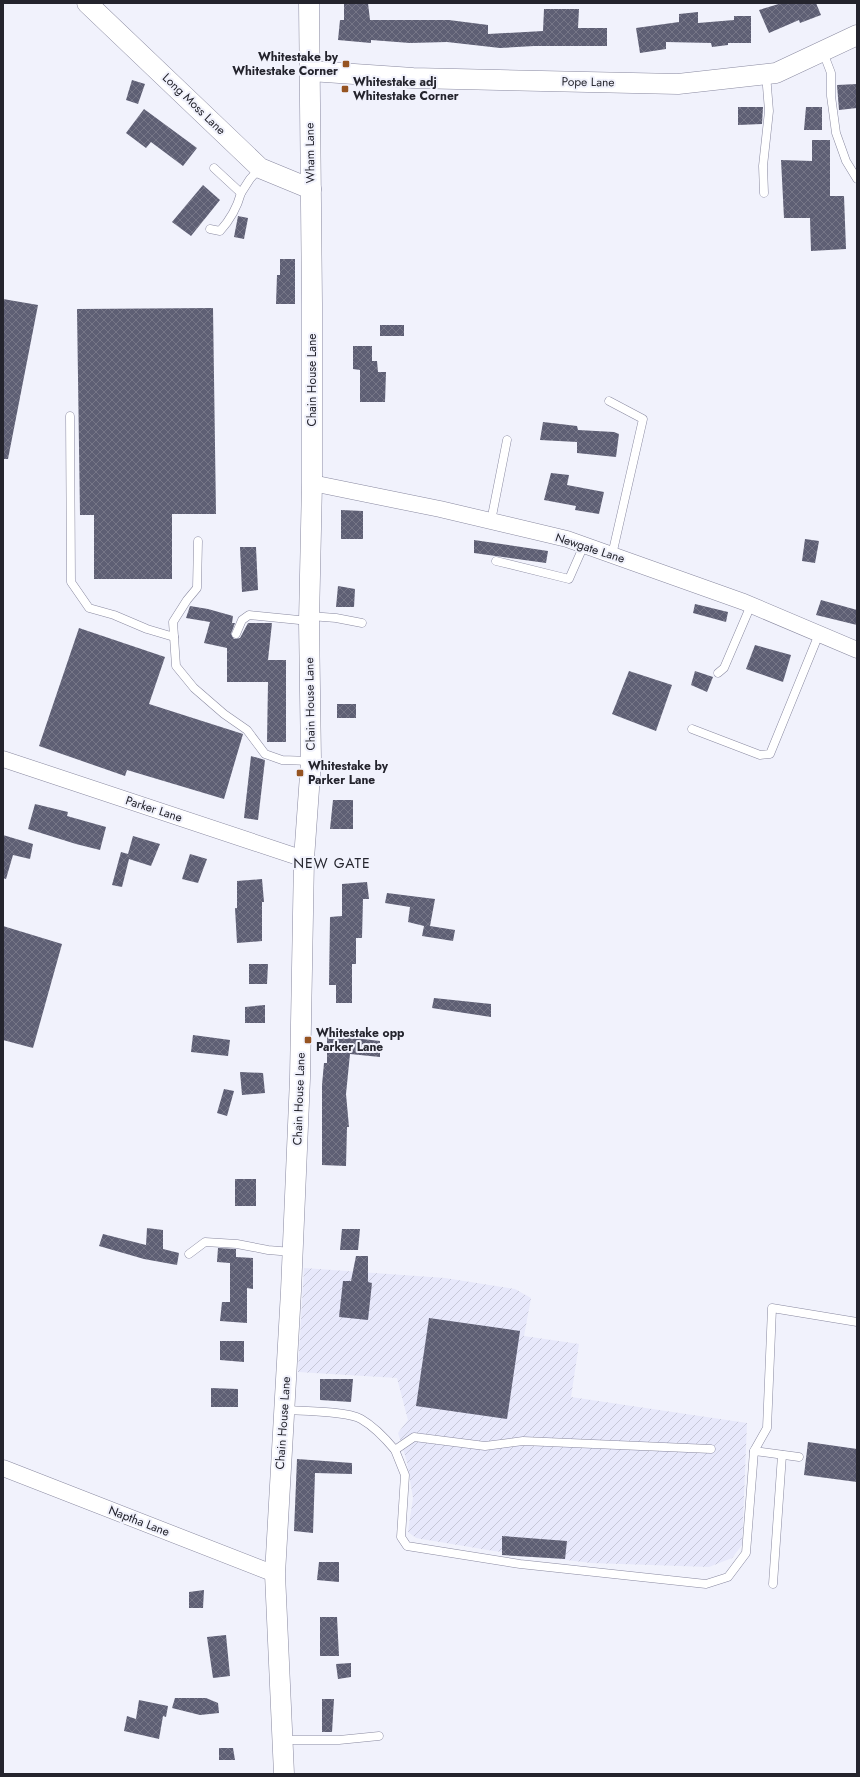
<svg xmlns="http://www.w3.org/2000/svg" width="860" height="1777" font-family="Jost,sans-serif">
<style>
.industrial{fill:url(#industrial-furrows)}
.building{fill:url(#building-cross-hatch)}
.lines{fill:none;stroke-linecap:round;stroke-linejoin:round}
.service-casing{stroke:#8989a0;stroke-width:9}
.minor-casing{stroke:#8989a0;stroke-width:17}
.tertiary-casing{stroke:#8989a0;stroke-width:21}
.service{stroke:#fff;stroke-width:8}
.minor{stroke:#fff;stroke-width:16}
.tertiary{stroke:#fff;stroke-width:20}
.poi-dot{fill:#965422;stroke:#f1f2fc;stroke-width:1.5}
.labels{text-anchor:middle;dominant-baseline:central;stroke-width:4;stroke-linejoin:round;paint-order:stroke}
.poi-label{font-size:12px;font-weight:bold;fill:#24242d;stroke:#f1f2fc;text-anchor:start}
.street-label{font-size:12px;fill:#24242d;stroke:#f1f2fc}
.quarter-label{font-size:14px;letter-spacing:1px;fill:#24242d;stroke:#f1f2fc}
</style>
<defs>
<pattern id="industrial-furrows" width="10" height="10" patternUnits="userSpaceOnUse"><rect width="10" height="10" fill="#e7e8fb"/><path d="M-1 1l2-2M0 10L10 0M9 11l2-2" fill="none" stroke="#c6c7d7"/></pattern>
<pattern id="building-cross-hatch" width="8" height="8" patternUnits="userSpaceOnUse"><rect width="8" height="8" fill="#5e5f74"/><path d="M0 0l8 8M0 8l8-8" fill="none" stroke="#767687"/></pattern>
</defs>
<rect width="100%" height="100%" fill="#f1f2fc"/>
<path class="industrial" d="M304,1268l141,10 70,11 16,9 -7,38 55,8 -8,53 176,26 -5,122 -10,13 -23,9 -118,-4 -97,-12 -78,-13 -8,-6 5,-34 -6,-36 -9,-29 10,-13 -11,-42 -99,-6z"/>
<g class="building">
<path d="M344,3h24l2,17h79l39,5v9l55,-3 1,-22h35l-1,19h29v18h-73l-34,2 -53,-6 -37,1 -39,-3v3l-33,-3 2,-20h4z"/>
<path d="M782,3h34l5,12 -21,8 -1,-3 -30,13 -10,-23z"/>
<path d="M698,12v11l36,-3v-4h17v27h-23v2l-16,2 -1,-4 -45,-1v7l-26,4 -4,-25 43,-6v-8z"/>
<path d="M132,80l13,4 -7,20 -12,-4z"/>
<path d="M857,84v24l-18,2 -2,-25z"/>
<path d="M738,107h25l-1,17 -24,1z"/>
<path d="M806,107h16v23h-18z"/>
<path d="M144,109l53,39 -14,18 -32,-24 -5,6 -20,-15z"/>
<path d="M812,140h18v56h14l2,53 -35,2 -1,-33h-26l-3,-58 31,1z"/>
<path d="M203,185l17,15 -29,36 -19,-14z"/>
<path d="M238,216l10,2 -4,21 -10,-2z"/>
<path d="M280,259h15v45h-19l1,-29h3z"/>
<path d="M3,299l35,6 -30,154h-5z"/>
<path d="M213,308l3,206h-44v65h-78v-64h-14l-3,-206z"/>
<rect x="380" y="325" width="24" height="11"/>
<path d="M353,346h19v15h5l1,11h8l-1,30h-25v-32l-7,-1z"/>
<path d="M543,422l34,4 1,4 36,2 5,2 -3,23 -39,-4v-11l-37,-2z"/>
<path d="M551,473l18,2 -2,10 37,7 -5,22 -24,-4 1,-4 -32,-6z"/>
<path d="M341,510l22,1v28h-22z"/>
<path d="M805,539l14,2 -4,22 -13,-2z"/>
<path d="M474,540l74,11 -2,12 -72,-10z"/>
<path d="M240,547h16l2,43 -16,2z"/>
<path d="M338,586l17,3 -1,18h-18z"/>
<path d="M821,600l36,10v15l-41,-10z"/>
<path d="M695,604l33,8 -2,10 -33,-9z"/>
<path d="M190,606l18,3 25,7 -1,7h3l-4,11 3,5 6,-1 8,-15h24l-4,37h18v82h-19l1,-60h-41v-34l-23,-5 6,-21 -24,-4z"/>
<path d="M79,628l86,29 -16,47 94,30 -19,65 -97,-29 -2,6 -86,-30z"/>
<path d="M755,645l36,10 -8,27 -37,-13z"/>
<path d="M629,671l43,14 -16,46 -44,-17z"/>
<path d="M695,671l18,6 -6,15 -16,-7z"/>
<rect x="337" y="704" width="19" height="14"/>
<path d="M251,756l14,4 -7,60 -14,-2z"/>
<path d="M333,800h20v29h-23z"/>
<path d="M35,804l33,8 -1,4 39,11 -6,23 -24,-6 -48,-15z"/>
<path d="M3,835l30,9 -3,15 -17,-4 -7,24 -3,-1z"/>
<path d="M133,836l27,8 -9,22 -22,-7 -7,28 -10,-2 9,-33 7,2z"/>
<path d="M190,854l17,5 -9,24 -16,-4z"/>
<path d="M262,879l2,23h-2v39l-25,2 -2,-35h2v-27z"/>
<path d="M367,882l2,17h-6l-1,39h-6v26h-4v39h-16v-18h-7l1,-68 12,-1v-32z"/>
<path d="M387,893l48,6 -5,27 25,4 -2,11 -31,-5 2,-10 -16,-4 2,-15 -25,-4z"/>
<path d="M3,926l59,18 -29,104 -30,-8z"/>
<path d="M249,964h19l-1,20h-18z"/>
<path d="M434,998l57,6v13l-59,-9z"/>
<path d="M265,1005v18h-20v-16z"/>
<path d="M327,1032h18v5l35,4v16l-30,-3 -4,40 3,33h-2l-1,39 -24,-1v-80l2,-22h3z"/>
<path d="M193,1035l37,5 -2,16 -37,-4z"/>
<path d="M240,1072l23,1 2,20 -23,2z"/>
<path d="M224,1089l10,2 -7,25 -10,-3z"/>
<rect x="235" y="1179" width="21" height="27"/>
<path d="M147,1228l16,2v19l16,4 -2,12 -33,-6 -45,-13 4,-12 43,11z"/>
<path d="M342,1229h18l-2,21h-18z"/>
<path d="M218,1248l18,1v8l17,1v31l-6,-1v35l-27,-2 2,-19h8v-39l-13,-1z"/>
<path d="M356,1256h12v26l4,1 -4,37 -29,-3 4,-36h8z"/>
<path d="M429,1318l91,13 -13,88 -91,-13z"/>
<path d="M220,1341h24v21l-24,-2z"/>
<path d="M320,1379h33l-2,23 -31,-2z"/>
<path d="M211,1388l27,1v18h-27z"/>
<path d="M808,1442l49,7v33l-53,-7z"/>
<path d="M297,1459l55,4v11l-37,-1 -2,60 -19,-2z"/>
<path d="M502,1536l65,5 -2,18 -63,-4z"/>
<path d="M319,1562h20v20l-22,-2z"/>
<path d="M204,1590l-1,18h-14v-16z"/>
<path d="M320,1617h17l2,39h-19z"/>
<path d="M226,1635l4,41 -17,2 -6,-41z"/>
<path d="M351,1663v14l-13,2 -2,-15z"/>
<path d="M175,1698h31l12,5 1,10 -19,2 -28,-7z"/>
<path d="M322,1699h12l-2,33h-10z"/>
<path d="M139,1700l29,6 -2,11 -3,-1 -4,23 -35,-8 3,-15 9,3z"/>
<path d="M219,1748h14l2,12h-16z"/>
</g>
<g class="lines">
<defs>
<g id="service">
<path d="M823,52l8,21v23l5,37 10,28 11,18"/>
<path d="M214,168l27,25 9,-14 10,-11"/>
<path d="M764,193l-1,-27 6,-55 -3,-37"/>
<path d="M210,229l10,2c10,-11 17,-23 21,-38"/>
<path d="M609,401l34,18 -31,136"/>
<path d="M70,416l1,166 18,26 25,7 33,14 27,8"/>
<path d="M491,521l16,-81"/>
<path d="M198,541l-1,47 -10,12 -14,22 3,44 18,22 30,26 23,16 18,24 17,6 29,1"/>
<path d="M496,561l73,18 15,-34"/>
<path d="M310,616l26,2 26,5"/>
<path d="M236,634l6,-14 7,-5 60,6"/>
<path d="M718,673l6,-5 27,-63"/>
<path d="M692,729l68,26 10,-1 49,-120"/>
<path d="M189,1254l16,-12 32,2 31,6 24,2"/>
<path d="M285,1410c18,1 62,1 76,9 14,8 24,19 34,31l19,-13 71,9 38,-5 188,8"/>
<path d="M395,1450l10,25 -4,62 6,9 113,18 186,20 22,-7 18,-24 8,-102 13,-23 5,-120 85,14"/>
<path d="M754,1451l45,6"/>
<path d="M773,1584l9,-129"/>
<path d="M284,1740h55l40,-4"/>
</g>
<g id="minor">
<path d="M312,483l128,26 127,30 177,63 113,48"/>
<path d="M3,759l301,100"/>
<path d="M3,1468l272,106"/>
</g>
<g id="tertiary">
<path d="M87,3l173,165 51,21"/>
<path d="M310,71l103,7 265,6 98,-11 81,-38"/>
<path d="M284,1774l-9,-200 16,-283 9,-213 4,-219 7,-98 -2,-140 3,-138v-179l-3,-301"/>
</g>
</defs>
<use href="#service" class="service-casing"/>
<use href="#minor" class="minor-casing"/>
<use href="#tertiary" class="tertiary-casing"/>
<use href="#service" class="service"/>
<use href="#minor" class="minor"/>
<use href="#tertiary" class="tertiary"/>
</g>
<g class="poi-dot">
<rect x="342" y="60" width="8" height="8" rx="2"/>
<rect x="341" y="85" width="8" height="8" rx="2"/>
<rect x="296" y="769" width="8" height="8" rx="2"/>
<rect x="304" y="1036" width="8" height="8" rx="2"/>
</g>
<g class="labels">
<g class="poi-label">
<text x="338" y="57" text-anchor="end">Whitestake by<tspan x="338" dy="14">Whitestake Corner</tspan></text>
<text x="353" y="82">Whitestake adj<tspan x="353" dy="14">Whitestake Corner</tspan></text>
<text x="308" y="766">Whitestake by<tspan x="308" dy="14">Parker Lane</tspan></text>
<text x="316" y="1033">Whitestake opp<tspan x="316" dy="14">Parker Lane</tspan></text>
</g>
<g class="street-label">
<text transform="translate(588 82) rotate(1)">Pope Lane</text>
<text transform="translate(194 104) rotate(44)">Long Moss Lane</text>
<text transform="translate(310 153) rotate(-91)">Wham Lane</text>
<text transform="translate(312 380) rotate(-90)">Chain House Lane</text>
<text transform="translate(590 548) rotate(18)">Newgate Lane</text>
<text transform="translate(310 704) rotate(-91)">Chain House Lane</text>
<text transform="translate(154 809) rotate(18)">Parker Lane</text>
<text transform="translate(299 1099) rotate(-88)">Chain House Lane</text>
<text transform="translate(283 1423) rotate(-86)">Chain House Lane</text>
<text transform="translate(139 1521) rotate(21)">Naptha Lane</text>
</g>
<g class="quarter-label">
<text x="332" y="863">NEW GATE</text>
</g>
</g>
<rect width="860" height="1777" fill="none" stroke="#24242d" stroke-width="8"/>
</svg>
